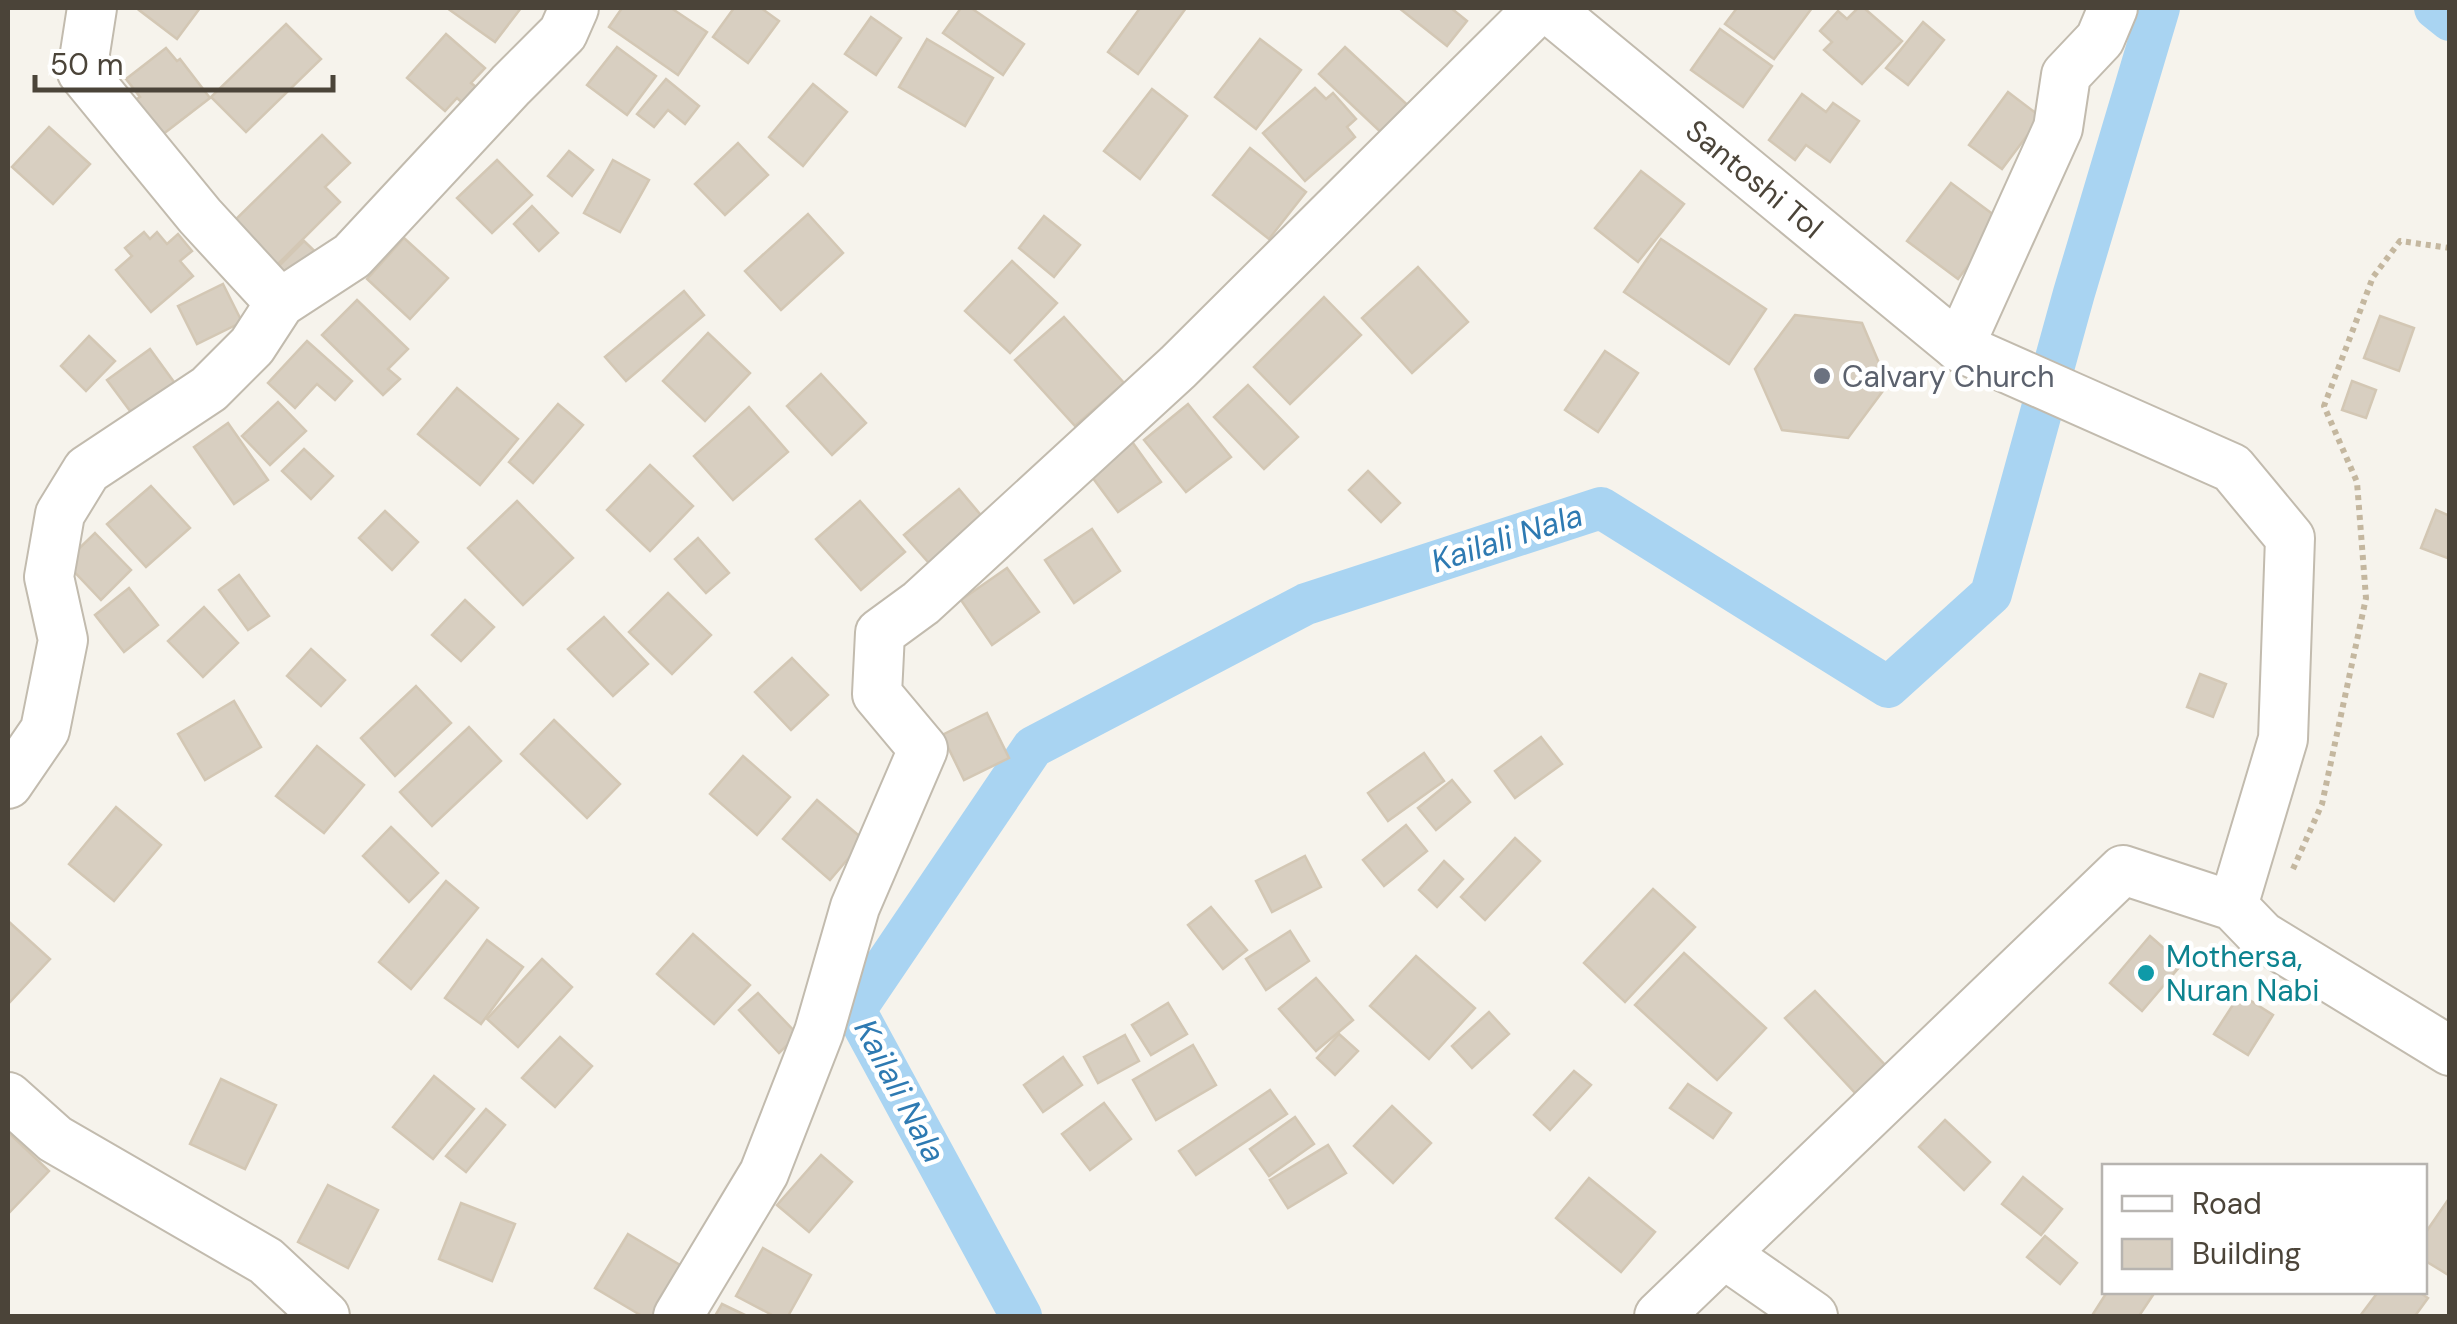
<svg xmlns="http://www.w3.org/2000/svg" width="2457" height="1324" font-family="'DM Sans',sans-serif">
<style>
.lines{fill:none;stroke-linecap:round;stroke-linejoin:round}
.canal{stroke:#a9d4f2;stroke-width:42}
.building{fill:#d8cfc1;stroke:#d3c7b4;stroke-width:2.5}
.street-casing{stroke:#c2bbae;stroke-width:52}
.path{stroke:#c4b79f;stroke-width:6;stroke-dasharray:5 5;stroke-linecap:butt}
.street{stroke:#fff;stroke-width:48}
.worship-dot{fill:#6b7280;stroke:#fff;stroke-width:4}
.culture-dot{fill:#0f9aa8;stroke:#fff;stroke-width:4}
.labels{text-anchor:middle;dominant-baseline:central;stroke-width:9;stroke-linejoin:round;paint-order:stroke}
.street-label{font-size:30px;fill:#4b4439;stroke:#fff}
.worship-label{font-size:30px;fill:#5b616d;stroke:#fff;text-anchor:start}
.culture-label{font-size:30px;fill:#0d838f;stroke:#fff;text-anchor:start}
.water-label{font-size:32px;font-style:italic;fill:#2e7ab2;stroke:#fff}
</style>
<rect width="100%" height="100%" fill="#f6f3ec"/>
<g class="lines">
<g class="canal">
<path d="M2435,8l15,12"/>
<path d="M1021,1316l-166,-306 178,-263 273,-143 295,-96 287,179 103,-93 83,-301 85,-285"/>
</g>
</g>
<g class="building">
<path d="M141,8h59l-23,31 -38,-29z"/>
<path d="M447,8h74l-26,34z"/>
<path d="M622,8h49l36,24 -29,43 -69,-48z"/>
<path d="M734,8h27l18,13 -31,42 -35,-26z"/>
<path d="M961,8h10l53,36 -21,31 -60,-42z"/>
<path d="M1140,8h46l-48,66 -30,-22z"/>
<path d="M1399,8h52l16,13 -20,25z"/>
<path d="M1737,8h75l-38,51 -49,-35z"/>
<path d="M1858,8h6l38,33 -40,43 -38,-34 8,-8 -12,-11 18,-20 9,8z"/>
<path d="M871,17l30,21 -25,37 -31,-21z"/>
<path d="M1923,22l21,18 -36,45 -22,-17z"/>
<path d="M286,24l35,35 -75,73 -35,-35z"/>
<path d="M1720,29l52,37 -29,41 -52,-37z"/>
<path d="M446,34l39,34 -14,15 9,7 -14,16 -9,-8 -12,13 -38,-33z"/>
<path d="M927,39l66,39 -28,48 -66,-39z"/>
<path d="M1260,39l41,31 -45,59 -41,-32z"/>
<path d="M617,47l39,29 -29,39 -40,-30z"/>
<path d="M1345,47l69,64 -26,28 -69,-65z"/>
<path d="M166,48l11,13 3,-2 30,39 -48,37 -27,-35 5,-3 -14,-18z"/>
<path d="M666,79l33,27 -14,18 -17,-14 -14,17 -17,-13z"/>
<path d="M813,84l34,28 -44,54 -34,-29z"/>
<path d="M1315,88l11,11 7,-6 23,26 -9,8 8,10 -50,44 -42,-48z"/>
<path d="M1152,89l35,27 -47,63 -36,-28z"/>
<path d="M2008,92l33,25 -39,52 -33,-24z"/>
<path d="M1802,94l24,18 7,-9 26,18 -29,41 -24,-17 -11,15 -26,-20z"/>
<path d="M49,127l41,37 -37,40 -41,-37z"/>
<path d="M322,135l28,28 -25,24 15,15 -66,66 -44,-43z"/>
<path d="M738,143l30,32 -43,40 -30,-31z"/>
<path d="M1250,148l56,44 -37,47 -56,-44z"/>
<path d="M569,151l24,19 -21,26 -24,-20z"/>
<path d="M497,160l35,35 -40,38 -35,-35z"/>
<path d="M613,160l36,20 -29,52 -36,-19z"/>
<path d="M1641,171l43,33 -46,58 -43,-34z"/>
<path d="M1951,183l51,38 -44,58 -51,-38z"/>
<path d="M532,206l26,27 -19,18 -25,-27z"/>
<path d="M808,214l35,39 -62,57 -36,-39z"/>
<path d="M1044,216l36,29 -26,32 -35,-29z"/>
<path d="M144,232l6,7 7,-7 10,12 11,-10 14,17 -12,10 13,15 -42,36 -35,-42 16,-14 -7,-8z"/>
<path d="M404,238l44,40 -38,41 -43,-40z"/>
<path d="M1661,239l105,70 -37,55 -105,-72z"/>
<path d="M304,241l22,21 -26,27 -22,-22z"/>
<path d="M1012,261l45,42 -47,50 -45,-42z"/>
<path d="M1418,267l50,55 -56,51 -50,-55z"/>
<path d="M223,284l19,38 -45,22 -19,-38z"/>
<path d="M684,291l20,24 -78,66 -21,-24z"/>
<path d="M1324,297l37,38 -71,69 -36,-37z"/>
<path d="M357,300l51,49 -20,20 12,10 -17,16 -61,-60z"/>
<path d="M1795,315l67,8 26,61 -40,54 -66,-8 -27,-61z"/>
<path d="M2380,316l34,12 -15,43 -35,-13z"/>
<path d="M1064,317l60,66 -49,43 -60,-66z"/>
<path d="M708,333l42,40 -45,48 -42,-40z"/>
<path d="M89,336l26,25 -29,30 -25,-25z"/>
<path d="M307,341l45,40 -17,19 -18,-16 -22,24 -27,-25z"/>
<path d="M150,349l32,44 -43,30 -32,-43z"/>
<path d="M1605,351l33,22 -40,59 -33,-22z"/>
<path d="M821,374l45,49 -34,32 -45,-49z"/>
<path d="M2352,381l24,9 -10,28 -24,-8z"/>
<path d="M1248,385l50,52 -34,32 -50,-52z"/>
<path d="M457,388l61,51 -38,46 -62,-51z"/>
<path d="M278,402l28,29 -36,34 -28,-29z"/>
<path d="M558,404l25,21 -50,58 -24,-21z"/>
<path d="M1188,404l43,53 -45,35 -42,-52z"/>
<path d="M749,407l39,45 -55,48 -39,-44z"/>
<path d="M228,423l40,57 -34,24 -40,-57z"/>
<path d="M1125,432l36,50 -43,30 -37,-50z"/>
<path d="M304,449l29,27 -22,23 -29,-28z"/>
<path d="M650,465l43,41 -43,45 -43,-41z"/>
<path d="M1368,471l32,32 -19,19 -32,-32z"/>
<path d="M151,486l39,42 -44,39 -39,-43z"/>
<path d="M959,489l31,37 -54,45 -32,-36z"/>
<path d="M517,501l56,57 -50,47 -55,-57z"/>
<path d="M860,501l45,51 -44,38 -45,-51z"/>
<path d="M2436,510l14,6v43l-29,-11z"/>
<path d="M385,511l33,31 -26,28 -33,-32z"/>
<path d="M1092,529l28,42 -46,32 -29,-43z"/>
<path d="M95,533l36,37 -30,30 -36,-38z"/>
<path d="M698,538l31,35 -23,20 -31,-34z"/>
<path d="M1007,568l32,44 -47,33 -31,-45z"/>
<path d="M239,575l30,41 -21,14 -29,-40z"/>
<path d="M129,588l29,37 -34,27 -29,-37z"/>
<path d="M668,593l43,42 -39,39 -43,-42z"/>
<path d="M465,600l29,27 -33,34 -29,-26z"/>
<path d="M204,607l34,36 -35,34 -35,-36z"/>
<path d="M604,617l44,47 -35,32 -45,-47z"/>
<path d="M311,649l34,31 -24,26 -34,-30z"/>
<path d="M792,658l36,37 -37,35 -36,-38z"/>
<path d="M2200,674l26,10 -13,33 -26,-10z"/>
<path d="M416,686l35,37 -56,53 -34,-38z"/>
<path d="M234,701l27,46 -56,33 -27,-46z"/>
<path d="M987,713l22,45 -45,22 -22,-45z"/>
<path d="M554,720l66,64 -33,34 -66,-64z"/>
<path d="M469,727l32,34 -69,65 -32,-34z"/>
<path d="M1541,737l21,27 -47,34 -20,-27z"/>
<path d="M317,746l47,39 -40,48 -48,-37z"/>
<path d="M1424,753l20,28 -56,40 -20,-28z"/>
<path d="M743,756l47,41 -33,38 -47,-41z"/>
<path d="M1452,780l18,22 -34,28 -18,-22z"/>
<path d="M817,800l47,40 -34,40 -47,-41z"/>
<path d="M116,807l45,38 -47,56 -45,-37z"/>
<path d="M1406,825l21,26 -43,35 -21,-26z"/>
<path d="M391,827l47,46 -29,29 -46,-46z"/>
<path d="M1515,838l25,23 -55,59 -24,-23z"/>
<path d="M1305,856l16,31 -49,25 -16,-31z"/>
<path d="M1444,861l19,18 -26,28 -18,-17z"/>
<path d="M446,881l32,27 -67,81 -32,-27z"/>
<path d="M1653,889l42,38 -70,75 -41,-39z"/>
<path d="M1211,907l36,43 -24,19 -35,-44z"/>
<path d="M8,921l42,38 -42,45z"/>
<path d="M1290,931l19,30 -43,29 -20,-31z"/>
<path d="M693,934l57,51 -36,39 -57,-50z"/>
<path d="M2150,936l32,28 -40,47 -32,-28z"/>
<path d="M487,940l36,27 -42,57 -36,-26z"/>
<path d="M1684,953l82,75 -49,52 -82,-75z"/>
<path d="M1416,956l59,52 -46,51 -59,-53z"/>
<path d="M542,959l30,28 -54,60 -31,-28z"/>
<path d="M1316,978l37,42 -37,31 -37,-42z"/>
<path d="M1815,991l72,76 -30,28 -72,-77z"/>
<path d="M758,993l40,42 -19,18 -40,-43z"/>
<path d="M2240,994l33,21 -25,40 -34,-21z"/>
<path d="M1168,1003l19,31 -36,21 -19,-30z"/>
<path d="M1489,1012l20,22 -37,34 -20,-22z"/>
<path d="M1339,1034l19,17 -23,24 -18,-17z"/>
<path d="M1125,1035l14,26 -41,22 -14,-26z"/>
<path d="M560,1037l32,29 -37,41 -33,-29z"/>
<path d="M1193,1045l23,40 -60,35 -23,-40z"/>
<path d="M1063,1057l19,28 -39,27 -19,-27z"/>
<path d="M1574,1071l17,14 -41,45 -16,-15z"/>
<path d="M434,1076l40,33 -41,50 -40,-32z"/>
<path d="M221,1079l55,26 -31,64 -55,-25z"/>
<path d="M1688,1084l43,29 -18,25 -43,-30z"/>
<path d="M1270,1090l17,24 -91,61 -17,-24z"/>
<path d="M1104,1103l27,36 -41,31 -28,-36z"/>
<path d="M1392,1106l39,37 -38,40 -39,-37z"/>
<path d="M486,1109l19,16 -39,47 -20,-16z"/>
<path d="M1295,1117l19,27 -45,32 -19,-27z"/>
<path d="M1945,1120l45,42 -26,28 -45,-43z"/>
<path d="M8,1132l41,39 -41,43z"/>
<path d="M1328,1145l18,28 -58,35 -18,-28z"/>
<path d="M821,1155l31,27 -43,50 -32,-27z"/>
<path d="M2023,1177l39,32 -21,26 -39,-31z"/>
<path d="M1589,1178l66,54 -34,40 -65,-54z"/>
<path d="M328,1185l50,25 -30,58 -50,-26z"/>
<path d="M2450,1197v79l-26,-16v-25z"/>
<path d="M461,1203l54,21 -23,57 -53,-22z"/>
<path d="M628,1234l57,34 -30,48h-13l-47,-28z"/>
<path d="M2045,1236l32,27 -17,21 -33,-27z"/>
<path d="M763,1248l48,27 -23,41h-14l-38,-20z"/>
<path d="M2107,1292h48l-16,24h-42l-4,-2z"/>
<path d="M2378,1292h41l9,6 -13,18h-55z"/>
<path d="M722,1304l25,12h-32z"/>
</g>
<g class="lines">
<defs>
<g id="street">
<path d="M92,8l-10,64 118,144 80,87"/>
<path id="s1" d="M1548,8l411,339 273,121 58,70 -7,201 -50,167"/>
<path d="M1959,347l99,-219 8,-53 34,-36 13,-31"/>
<path d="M8,784l37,-54 18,-90 -14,-63 11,-63 27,-44 122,-81 43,-43 28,-43 72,-47 159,-171 52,-52 11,-25"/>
<path d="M8,1097l47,42 211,122 59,55"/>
<path d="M1724,1254l89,62"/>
<path d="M678,1316l86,-143 55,-141 36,-125 68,-158 -46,-55 3,-61 41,-30 257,-236 361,-359"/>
<path d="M1659,1316l464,-446 110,36 29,30 188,115"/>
</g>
</defs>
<use href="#street" class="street-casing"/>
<path class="path" d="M2293,869l29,-65 44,-206 -9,-116 -33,-76 49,-129 27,-36 50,7"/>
<use href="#street" class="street"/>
</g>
<circle class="worship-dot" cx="1822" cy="376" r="10"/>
<circle class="culture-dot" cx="2146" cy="973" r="10"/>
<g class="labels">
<g class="street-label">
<text stroke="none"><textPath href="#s1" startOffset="268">Santoshi Tol</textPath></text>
</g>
<g class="worship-label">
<text x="1842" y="376">Calvary Church</text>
</g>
<g class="culture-label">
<text x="2166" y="956">Mothersa,<tspan x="2166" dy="34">Nuran Nabi</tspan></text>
</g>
<g class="water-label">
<text transform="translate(1507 538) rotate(-18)">Kailali Nala</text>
<text transform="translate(900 1091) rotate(62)">Kailali Nala</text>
</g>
</g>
<rect width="2457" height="1324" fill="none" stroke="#4b4439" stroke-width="20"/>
<rect x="2102" y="1164" width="325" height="130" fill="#ffffff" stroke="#b7b4b0" stroke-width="2.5"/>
<rect x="2122" y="1196" width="50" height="15" fill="#ffffff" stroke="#b7b4b0" stroke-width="2.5"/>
<text x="2192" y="1214" font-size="30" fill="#4b4439">Road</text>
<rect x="2122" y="1239" width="50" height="30" fill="#d8cfc1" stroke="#b7b4b0" stroke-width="2.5"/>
<text x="2192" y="1264" font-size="30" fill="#4b4439">Building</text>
<path d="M35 75v15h298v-15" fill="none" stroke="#4b4439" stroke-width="5"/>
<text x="50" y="75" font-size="30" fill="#4b4439" stroke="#ffffff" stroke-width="8" paint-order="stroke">50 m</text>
</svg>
